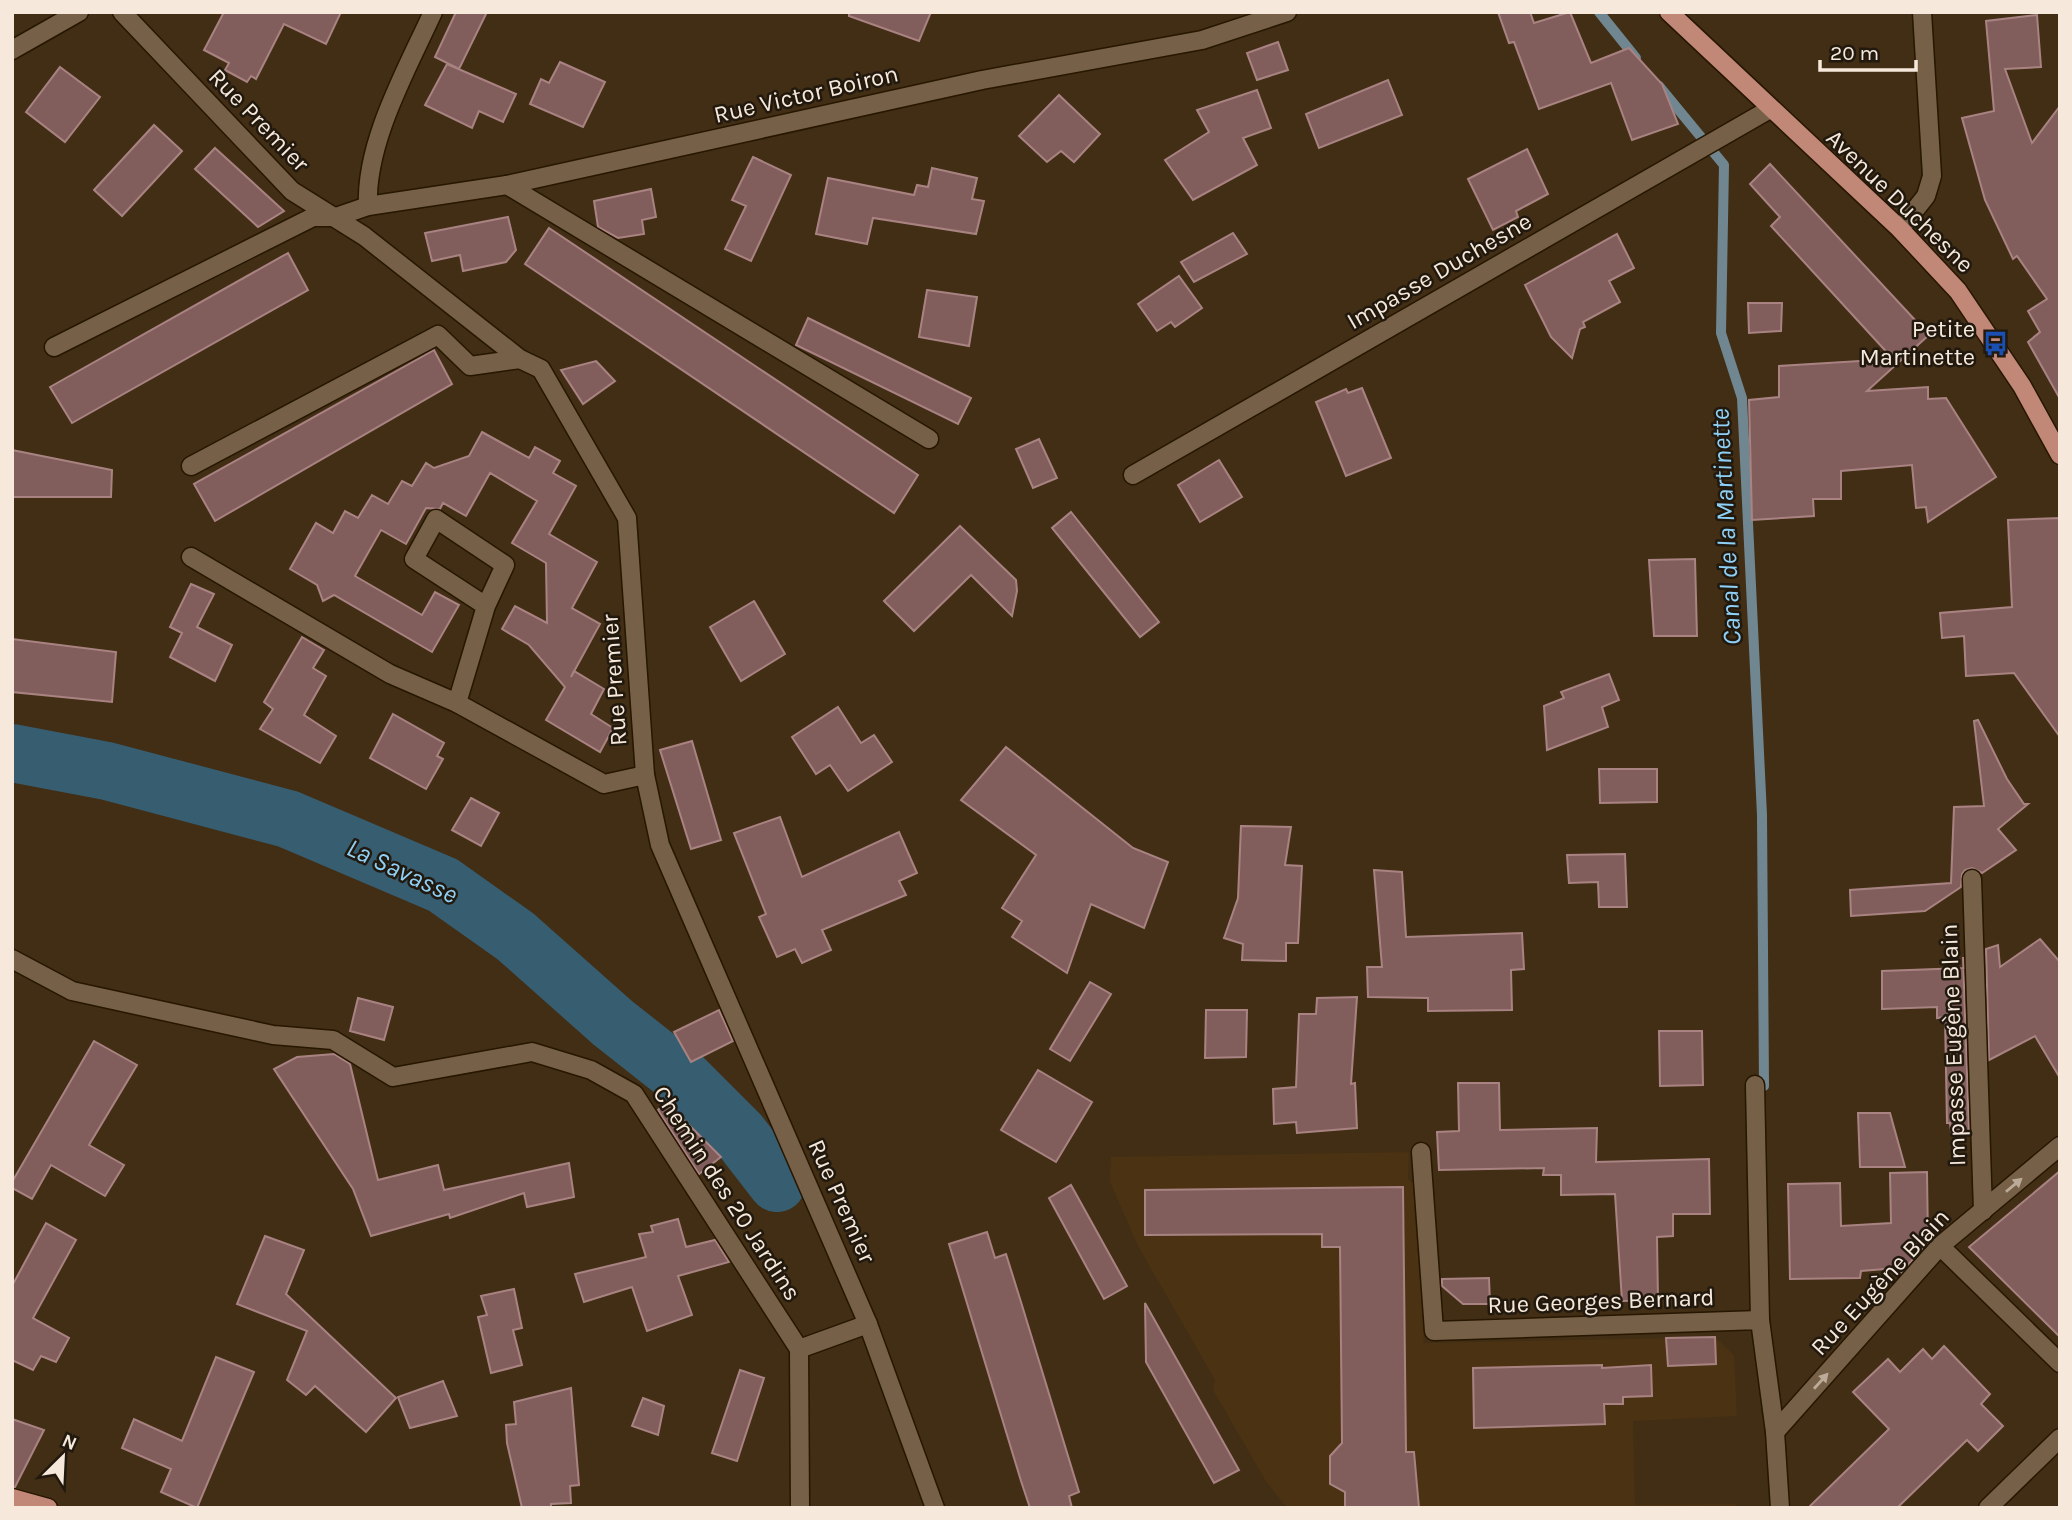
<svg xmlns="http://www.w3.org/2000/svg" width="2072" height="1520" font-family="Karla,sans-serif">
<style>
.built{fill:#4a3213}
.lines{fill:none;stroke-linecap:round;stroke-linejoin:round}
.stream{stroke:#708791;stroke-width:10}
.river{stroke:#375d71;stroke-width:58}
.building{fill:#815e5c;stroke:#a98382;stroke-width:2}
.minor-casing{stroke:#271600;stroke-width:21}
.major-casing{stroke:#271600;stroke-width:21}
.minor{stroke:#766047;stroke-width:18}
.major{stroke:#c18878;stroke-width:18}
.oneway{fill:#bcab98}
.labels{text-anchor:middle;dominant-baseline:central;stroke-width:5;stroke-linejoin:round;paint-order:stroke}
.street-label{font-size:24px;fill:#f6e9db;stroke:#21180e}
.poi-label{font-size:24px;fill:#f6e9db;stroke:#21180e;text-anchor:end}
.water-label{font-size:26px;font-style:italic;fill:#8fd1f6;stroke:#21180e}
</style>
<rect width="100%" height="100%" fill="#412e15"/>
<path class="built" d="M1409,1152l-1,27 8,7 8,157 291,-6 19,18 3,61 -104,5 2,84 100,-1 2,4h-450l-22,-28 -52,-90 2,-10 -77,-134 -28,-64 1,-25z"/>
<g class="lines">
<g class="stream">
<path d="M1599,12l37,46"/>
<path d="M1659,86l65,79 -3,168 21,65 20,417 2,271"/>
</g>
<path class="river" d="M12,753l95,18 181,48 155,66 72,51 98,87 71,56 55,55 38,49"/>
</g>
<g class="building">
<path d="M224,12h117l-15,32 -42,-20 -28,55 -5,-3 -4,6 -22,-12 4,-7 -25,-13z"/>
<path d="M456,12h31l-28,57 -24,-12z"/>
<path d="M849,12h82l-12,29 -70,-25z"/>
<path d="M1498,12h32l4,11 36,-11 21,51 38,-15 33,36 16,40 -46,16 -21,-57 -72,26 -25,-67 -5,1z"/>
<path d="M2037,15l4,52 -36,2 27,74 28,-37v293l-32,-57 12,-10 -12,-21 19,-12 -30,-43 -4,3 -28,-59 -23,-82 32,-7 -8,-90z"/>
<path d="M1278,42l10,28 -31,10 -10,-27z"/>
<path d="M560,62l45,20 -22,45 -53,-23 11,-25 8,4z"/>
<path d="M447,64l69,30 -13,28 -24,-11 -7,17 -47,-23z"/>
<path d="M60,67l40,30 -35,45 -39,-30z"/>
<path d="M1388,80l14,35 -83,33 -13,-34z"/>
<path d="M1257,90l14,38 -28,10 14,27 -64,35 -28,-40 44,-28 -12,-22z"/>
<path d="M1059,95l41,39 -26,28 -13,-11 -14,11 -28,-26z"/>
<path d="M154,125l28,26 -60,65 -28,-26z"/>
<path d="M215,148l69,63 -26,16 -63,-58z"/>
<path d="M1527,149l21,45 -32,17 2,6 -25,13 -25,-51z"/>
<path d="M753,157l38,18 -40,86 -26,-12 21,-43 -14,-6z"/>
<path d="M1770,164l159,171 -62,56 61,-4v12l18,-1 50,79 -68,45 -2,-15 -10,1 -4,-43 -71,6v28h-28l1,17 -62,4 -3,-120 30,-3v-31l114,-7 -122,-133 9,-9 -30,-33z"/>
<path d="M932,168l45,10 -5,21 12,2 -8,33 -103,-16 -6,26 -51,-10 12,-56 86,17 3,-10 11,2z"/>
<path d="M651,189l5,28 -14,3 2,14 -26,4 -20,-11 -4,-26z"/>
<path d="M508,217l8,33 -10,12 -43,9 -3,-16 -28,6 -7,-28z"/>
<path d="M549,228l369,247 -24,38 -369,-249z"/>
<path d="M1233,233l14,21 -53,28 -13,-20z"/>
<path d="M1617,234l17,34 -25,13 11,21 -37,20 2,5 -5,2 -8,29 -21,-21 -26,-52z"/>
<path d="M288,253l20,37 -236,133 -22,-36z"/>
<path d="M1179,276l23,32 -27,19 -4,-5 -14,9 -19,-27z"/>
<path d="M927,290l50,7 -8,49 -50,-9z"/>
<path d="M1748,303h34l-1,28 -32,2z"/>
<path d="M808,318l163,80 -13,26 -162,-79z"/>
<path d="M434,350l18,34 -237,137 -21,-37z"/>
<path d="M596,361l19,20 -32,23 -22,-34z"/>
<path d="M1362,388l29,70 -45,18 -30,-74 30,-13 2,4z"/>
<path d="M482,432l47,26 6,-11 25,14 -7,12 23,13 -27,48 48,28 -25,46 28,16 -29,53 3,-6 30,18 -13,25 22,14 -13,24 -54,-32 19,-33 -36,-42 -27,-16 13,-23 32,17 -1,-60 -34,-20 25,-42 -47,-28 -24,43 -23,-13 -3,6 -14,-1 -20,36 -25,-14 -26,46 67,39 13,-23 24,13 -27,47 -98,-57 -11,6 -6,-16 -27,-16 26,-46 17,10 12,-22 13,7 14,-23 16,9 14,-23 10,5 14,-23 8,5 35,-12z"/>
<path d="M1039,439l18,39 -24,10 -17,-39z"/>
<path d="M12,450l100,20 -1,27h-99z"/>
<path d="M1219,460l23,37 -42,25 -22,-37z"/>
<path d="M1071,512l88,110 -19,15 -88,-109z"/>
<path d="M2060,518v219l-46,-64 -48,3 -2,-40 -22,2 -2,-25 72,-6 -4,-87z"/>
<path d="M960,526l56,54 1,11 -5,25 -41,-41 -57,56 -30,-30z"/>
<path d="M1695,559l2,77h-43l-5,-76z"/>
<path d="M191,584l23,10 -17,33 35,18 -17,36 -45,-24 12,-24 -12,-6z"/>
<path d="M754,601l31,53 -44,27 -31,-54z"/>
<path d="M302,637l22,13 -11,18 13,8 -22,39 32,21 -16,27 -60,-34 13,-20 -9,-7z"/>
<path d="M12,639l104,13 -4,50 -100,-10z"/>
<path d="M1609,674l10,26 -17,7 6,20 -61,23 -3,-44 20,-8 -3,-6z"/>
<path d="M838,707l23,36 13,-8 18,27 -44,29 -18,-26 -14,9 -24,-37z"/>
<path d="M393,714l51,29 -7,13 6,3 -17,30 -56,-31z"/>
<path d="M1978,720l29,59 17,25h4l-30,25 18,21 -34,23 -10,-5 -7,2 -3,4 -1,13 -36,24 -74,5 -1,-26 101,-7 3,-76 30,-1 -10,-85z"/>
<path d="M692,741l29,99 -30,9 -31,-99z"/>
<path d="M1006,747l127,101 35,14 -24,66 -53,-24 -24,69 -55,-36 10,-16 -20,-13 34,-53 -75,-55z"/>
<path d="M1599,769h58v33l-57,1z"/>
<path d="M471,798l28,15 -18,33 -29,-16z"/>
<path d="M780,817l22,60 97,-45 18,41 -18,8 7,14 -84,35 9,20 -29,13 -7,-14 -18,8 -18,-40 7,-3 -32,-81z"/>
<path d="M1241,826l50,1 -6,38 17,1 -4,77h-12v18l-44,-1 1,-16 -19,-6 14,-40z"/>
<path d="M1625,854l2,53h-28l-1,-25 -29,1 -2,-28z"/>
<path d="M1374,870l28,2 4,65 116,-4 2,36 -13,1 1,40 -84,1v-13l-60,-1 -1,-30h15z"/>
<path d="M2040,939l20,23v116l-25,-42 -46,24 -3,-111 12,-4 2,22z"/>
<path d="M1963,957l6,175h-18l-1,-9h-3l-2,-106 -8,1v-11l-55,2v-38l82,-3z"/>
<path d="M1090,982l21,12 -41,67 -20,-12z"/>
<path d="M1357,997l-6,87 4,-1 2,45 -60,5 -1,-11 -22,2 -1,-35 23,-2 3,-73h17l1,-16z"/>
<path d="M358,998l35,9 -9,33 -34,-9z"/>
<path d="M719,1010l14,31 -42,21 -17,-30z"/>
<path d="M1206,1010h41l-1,47 -41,1z"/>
<path d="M1659,1031h43l1,54 -43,1z"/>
<path d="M94,1041l43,24 -48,80 35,20 -19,31 -54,-31 -19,34 -20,-11v-6z"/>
<path d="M334,1054l16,10 28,116 60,-15 6,25 125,-27 5,34 -47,10 -3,-14 -74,25 -1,-4 -78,22 -18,-47 -79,-120 23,-12z"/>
<path d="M1038,1070l54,32 -36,60 -55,-32z"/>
<path d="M1458,1083h41l1,47 97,-2 -1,34 113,-3 1,55h-37v22l-16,1 1,63 -36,1 -7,-107 -54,1v-20h-18l1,-7 -105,2 -2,-38 22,-1z"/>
<path d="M666,1102l55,55 -22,17 -41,-64z"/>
<path d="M1858,1113h32l15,54h-45z"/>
<path d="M2060,1171v166l-91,-90z"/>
<path d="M1927,1172l1,70 -28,32 -3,-6 -36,3 -1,7 -70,1 -2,-95 52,-1 1,43 50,-3 -1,-50z"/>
<path d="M1071,1185l56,101 -23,13 -55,-101z"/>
<path d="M1403,1187l3,265h8l5,56h-74v-16l-15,-8v-28l12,-13 -2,-196h-18v-13l-177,1v-45z"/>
<path d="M678,1219l8,28 29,-7 14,22 -51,14 14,39 -45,16 -15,-44 -48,15 -9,-28 71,-17 -7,-23 14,-2 -2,-6z"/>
<path d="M46,1223l30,17 -43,78 36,20 -13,24 -15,-6 -8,14 -21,-10v-74z"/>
<path d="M987,1232l8,26 11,-4 15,48 58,190 -10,4 3,12h-42l-9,-27 -72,-237z"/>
<path d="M265,1236l39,14 -18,44 110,104 -30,34 -51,-46 -9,9 -19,-15 20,-49 -70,-27z"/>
<path d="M1489,1278l1,26h-27l-21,-18v-7z"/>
<path d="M514,1289l8,39 -9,2 9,35 -31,8 -13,-56 9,-2 -6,-19z"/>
<path d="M1145,1303l94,167 -25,13 -68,-121z"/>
<path d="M1715,1337l1,27 -48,2 -2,-28z"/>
<path d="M1944,1346l46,48 -9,10 22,22 -25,25 -11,-11 -70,68h-89l81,-79 -36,-37 35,-33 12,13 23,-23 9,10z"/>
<path d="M216,1357l38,15 -57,136 -36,-16 10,-23 -49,-21 12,-29 48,22z"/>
<path d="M1602,1365v3l49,-3 1,31 -29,1v7h-19l1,20 -131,4 -1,-60z"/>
<path d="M740,1370l24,8 -27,83 -25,-8z"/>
<path d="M443,1381l14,35 -47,12 -12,-31z"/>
<path d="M571,1388l8,97 -9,1 1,17 -20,1v4h-29l-15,-65 -1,-18 10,-1 -2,-22z"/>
<path d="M643,1398l21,8 -6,29 -26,-9z"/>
<path d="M12,1419l32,11 -29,57h-3z"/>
</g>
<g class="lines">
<defs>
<g id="minor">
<path d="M122,12l170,179 72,45 156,123 21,10 86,149 18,257 15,70 208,479 67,184"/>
<path d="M12,50l67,-38"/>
<path d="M507,185l422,254"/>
<path d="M368,206c-3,-63 39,-137 65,-194"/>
<path d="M1900,229l26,-33 6,-20 -10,-164"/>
<path d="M54,347l259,-130h23l32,-11 139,-21 475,-105 220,-40 85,-28"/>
<path d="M191,466l247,-131 32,31 50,-7"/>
<path d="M1133,475l637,-366"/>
<path d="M191,557l199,117 67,29"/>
<path d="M486,606l-72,-47 22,-40 69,46 -19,41 -29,97 147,81 41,-9"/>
<path d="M1972,879l11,332"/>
<path d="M12,959l60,32 201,44 60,5 60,37 139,-25 59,18 43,24 165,255 1,159"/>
<path d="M1755,1085l5,235"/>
<path d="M1421,1152l13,179 326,-11 15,112 5,76"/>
<path d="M1940,1246l120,117"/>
<path d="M799,1349l69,-25"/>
<path d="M1775,1432l165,-186 120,-100"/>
<path d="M1988,1508l72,-70"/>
</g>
<g id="major">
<path d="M1669,12l231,217 58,62 64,95 38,69"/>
<path d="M12,1498l36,10"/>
</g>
</defs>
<use href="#minor" class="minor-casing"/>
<use href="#major" class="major-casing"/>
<use href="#minor" class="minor"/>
<use href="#major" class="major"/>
</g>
<defs><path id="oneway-solid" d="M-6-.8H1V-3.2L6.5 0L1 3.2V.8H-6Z" transform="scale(1.75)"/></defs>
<g class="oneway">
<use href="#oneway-solid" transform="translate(2014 1185) rotate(-40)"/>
<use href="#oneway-solid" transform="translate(1821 1381) rotate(-48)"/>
</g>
<defs>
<symbol id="bus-bare" viewBox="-9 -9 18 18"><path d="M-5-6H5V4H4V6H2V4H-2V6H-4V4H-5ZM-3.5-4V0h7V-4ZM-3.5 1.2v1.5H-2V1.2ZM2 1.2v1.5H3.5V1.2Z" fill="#1a4fb4" stroke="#21180e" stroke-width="2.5" paint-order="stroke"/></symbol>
</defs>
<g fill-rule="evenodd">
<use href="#bus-bare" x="1978" y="326" width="35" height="35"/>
</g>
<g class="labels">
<g class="street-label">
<text transform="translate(806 94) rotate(-13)">Rue Victor Boiron</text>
<text transform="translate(259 120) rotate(46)">Rue Premier</text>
<text transform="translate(1900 201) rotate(44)">Avenue Duchesne</text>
<text transform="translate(1439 271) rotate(-30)">Impasse Duchesne</text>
<text transform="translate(614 680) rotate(-94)">Rue Premier</text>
<text transform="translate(1953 1045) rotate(-92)">Impasse Eugène Blain</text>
<text transform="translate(727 1193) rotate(57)">Chemin des 20 Jardins</text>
<text transform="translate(842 1201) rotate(66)">Rue Premier</text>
<text transform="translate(1880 1282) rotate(-47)">Rue Eugène Blain</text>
<text transform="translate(1601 1301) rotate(-2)">Rue Georges Bernard</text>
</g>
<g class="poi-label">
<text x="1975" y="329">Petite<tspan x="1975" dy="28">Martinette</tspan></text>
</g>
<g class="water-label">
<text transform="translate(1726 527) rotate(-93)">Canal de la Martinette</text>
<text transform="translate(402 871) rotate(25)">La Savasse</text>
</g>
</g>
<rect width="2072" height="1520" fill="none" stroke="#f6e9db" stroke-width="28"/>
<g transform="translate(63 1457) rotate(24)" stroke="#21180e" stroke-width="5" paint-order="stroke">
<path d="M0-5L12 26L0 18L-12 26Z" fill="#f6e9db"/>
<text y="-10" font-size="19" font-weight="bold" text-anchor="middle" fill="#f6e9db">N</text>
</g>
<path d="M1820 60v10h96v-10" fill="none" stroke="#f6e9db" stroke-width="3.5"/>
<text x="1830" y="60" font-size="21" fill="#f6e9db" stroke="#21180e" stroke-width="5" paint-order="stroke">20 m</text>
</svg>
